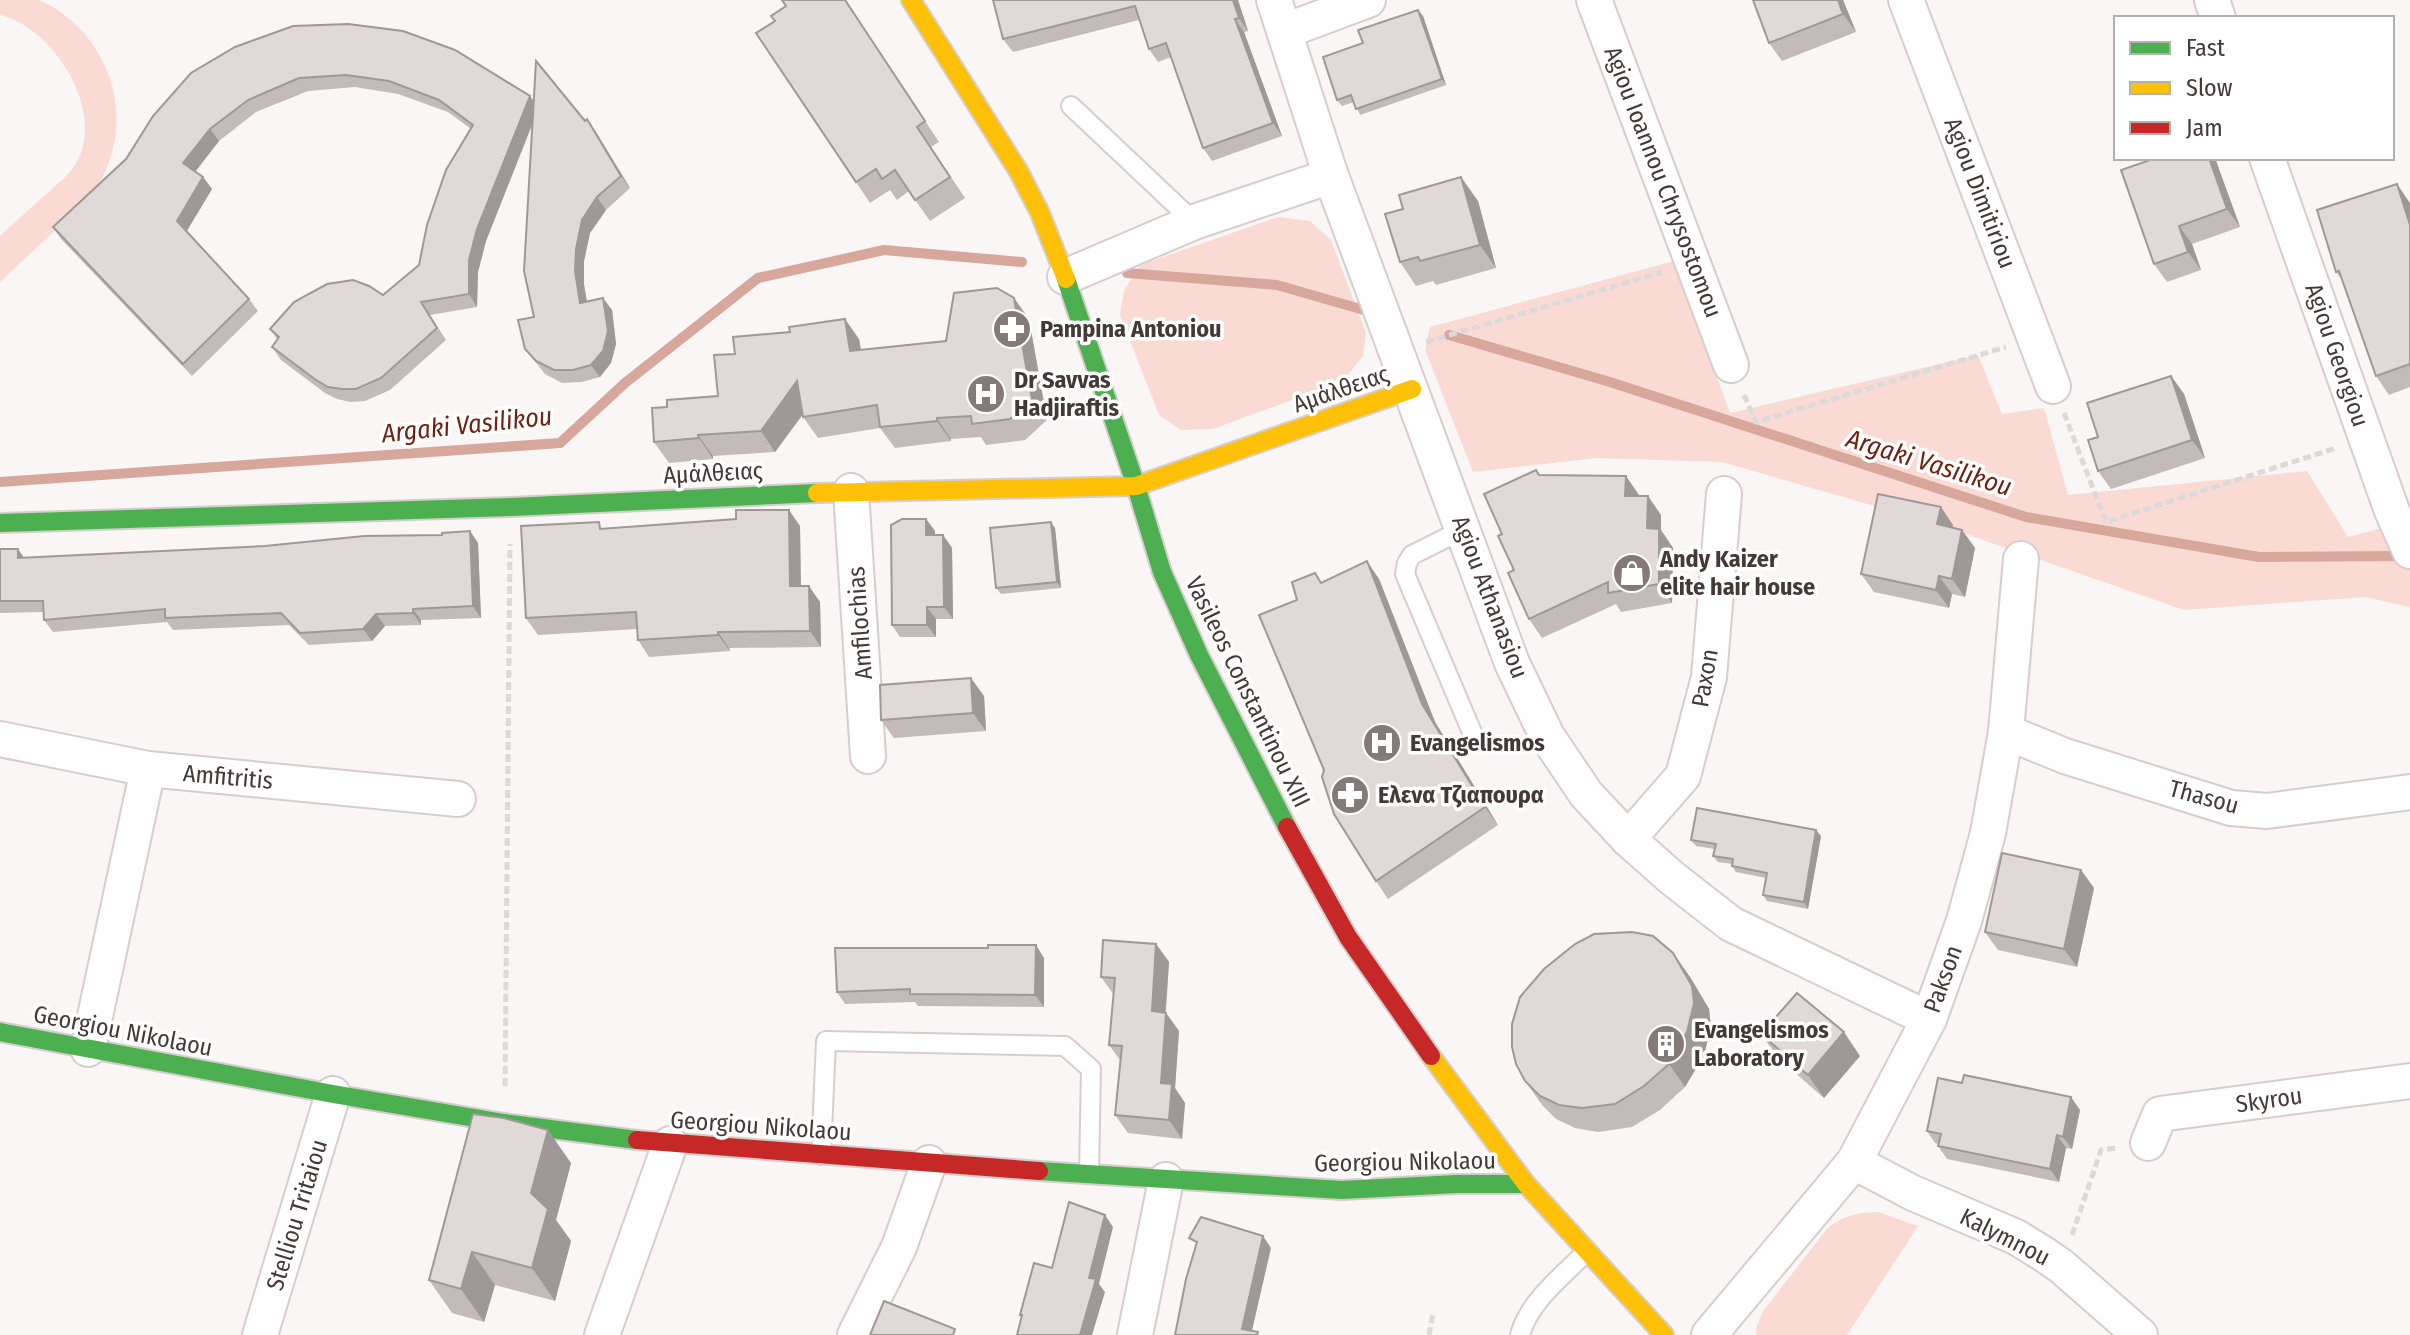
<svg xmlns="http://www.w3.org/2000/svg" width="2410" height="1335" font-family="'Fira Sans Condensed',sans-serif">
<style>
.green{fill:#fadbd4}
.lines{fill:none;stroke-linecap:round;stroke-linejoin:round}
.stream{stroke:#d7a79c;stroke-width:10}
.lane-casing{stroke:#d6cecd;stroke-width:22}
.street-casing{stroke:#d6cecd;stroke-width:38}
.fast-casing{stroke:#d6cecd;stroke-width:22}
.slow-casing{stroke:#d6cecd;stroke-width:22}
.jam-casing{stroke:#d6cecd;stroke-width:22}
.path{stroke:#dbd9d9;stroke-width:5;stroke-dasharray:8 4;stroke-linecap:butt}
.lane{stroke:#fefefe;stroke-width:18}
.street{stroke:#fefefe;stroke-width:34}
.fast{stroke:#4caf50;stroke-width:18}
.slow{stroke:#ffc107;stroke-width:18}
.jam{stroke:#c62828;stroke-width:18}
.wall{fill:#c2bbba}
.shaded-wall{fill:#9e9897}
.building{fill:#e1d9d8;stroke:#9e9897;stroke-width:2}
.labels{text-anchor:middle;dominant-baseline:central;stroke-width:7;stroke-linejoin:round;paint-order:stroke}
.street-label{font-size:24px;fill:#443936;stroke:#fff}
.poi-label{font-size:24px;font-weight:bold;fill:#443936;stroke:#fff;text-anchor:start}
.water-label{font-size:26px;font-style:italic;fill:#712011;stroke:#fff}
</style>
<rect width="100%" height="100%" fill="#faf6f5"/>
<g class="green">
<path d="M0,0c12,0 25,0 37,0 10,2 23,11 31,18 47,38 63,105 34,160 -11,20 -28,34 -44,50 -20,18 -39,36 -58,54v-46c17,-16 34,-31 51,-46 7,-7 17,-14 22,-22 37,-52 -18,-140 -73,-153z"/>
<path d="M1278,217l32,4 21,19 35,93 -3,23 -20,25 -130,48 -32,1 -22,-15 -39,-100 4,-24 16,-26z"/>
<path d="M1674,261l56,152 248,-58 24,59 42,-6 24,87 239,-24 41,66 62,-17v87l-44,-10 -182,13 -244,-85 -218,-63 -126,-4 -123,14 -48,-122 5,-23z"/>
<path d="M1878,1212l40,14 -71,109h-91l1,-9 6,-15 64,-82c16,-14 30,-16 51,-17z"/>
</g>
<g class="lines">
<g class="stream">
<path d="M1127,273l150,12 87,25"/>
<path d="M1449,335l161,47 416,135 233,40 148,-1"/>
<path d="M0,482l560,-39 65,-60 133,-105 126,-28 138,12"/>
</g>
<defs>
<g id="lane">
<path d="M1071,106l123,116"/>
<path d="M1464,529l-52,26 -5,8 -2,11 69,163"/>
<path d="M821,1155l5,-114 239,5 26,23 -2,105"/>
<path d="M1520,1335c9,-34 43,-59 67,-84"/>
</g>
<g id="street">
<path d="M1274,0l57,176 181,487 35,73 39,58 42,45 44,39 59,46 198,95"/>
<path d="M1594,0l137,365"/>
<path d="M1906,0l147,386"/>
<path d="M2212,0l6,18"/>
<path d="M1285,31l83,-31"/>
<path d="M2267,158l125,353 18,40"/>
<path d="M1065,277l129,-55 137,-46"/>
<path d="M851,491l17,265"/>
<path d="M2006,732l59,24 166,52 36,3 143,-19"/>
<path d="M0,739l148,30 310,30"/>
<path d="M1628,839l55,-63 26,-99 15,-183"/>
<path d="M88,1049l60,-280"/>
<path d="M2148,1143l12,-29 250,-33"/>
<path d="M1854,1162l59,31 103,44 26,16 19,13 79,69"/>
<path d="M260,1335l73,-241"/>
<path d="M602,1335l68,-191"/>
<path d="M855,1335l44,-88 30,-84"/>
<path d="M1135,1335l31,-155"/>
<path d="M1709,1335l145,-173 75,-143 35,-98 24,-88 18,-101 15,-173"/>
</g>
<g id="fast">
<path d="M1066,279l70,207 26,86 37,83 88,172"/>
<path d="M0,523l511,-16 306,-14"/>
<path d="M0,1032l333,62 171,29 133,17"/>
<path d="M1039,1171l303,19 114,-6h70"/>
</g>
<g id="slow">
<path d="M911,0l108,172 21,41 26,66"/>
<path d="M817,493l319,-7 276,-97"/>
<path d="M1431,1056l95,128 138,151"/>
</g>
<g id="jam">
<path d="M1287,827l61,110 83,119"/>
<path d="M637,1140l402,31"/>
</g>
</defs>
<use href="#lane" class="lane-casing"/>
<use href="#street" class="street-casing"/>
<use href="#fast" class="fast-casing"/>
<use href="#slow" class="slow-casing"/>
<use href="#jam" class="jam-casing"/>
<g class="path">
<path d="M1426,342l236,-70"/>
<path d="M1744,395l12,27 250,-75"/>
<path d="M2064,413l42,109 230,-74"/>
<path d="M505,1086l5,-542"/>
<path d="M2072,1235l29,-85 16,-2"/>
<path d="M1429,1335l4,-22"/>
</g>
<use href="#lane" class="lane"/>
<use href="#street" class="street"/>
<use href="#fast" class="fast"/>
<use href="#slow" class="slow"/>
<use href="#jam" class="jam"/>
</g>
<g class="wall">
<path d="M845,0l94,142 -8,5 34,51 -35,23 -21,-30 -12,9 -7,-10 -20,13 -14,-21 -81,-161z"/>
<path d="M993,0h245l10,31 -4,1 38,104 -70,25 -9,-13 -32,-91 -13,5 -9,-13 -10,-29 -126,32 -10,-13z"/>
<path d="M1753,0h90l13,32 -74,29 -13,-18z"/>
<path d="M1423,16l23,69 -86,30 -6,-13 -12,4 -5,-6 26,-57z"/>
<path d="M235,47l295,49 4,6 51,19 2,-2 43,69 -24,22 -16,23 -6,28v23l3,18 25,8 4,34 -5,19 -11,14 -18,5 -20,1 -17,-9 -20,-25 9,-32 -1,-194 -47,118 -8,31 -1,35 -47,8 16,25 -56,50 -25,11 -14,1 -14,-3 -12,-6 -44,-33 -9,-13 5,-8 -7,-10 113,-34 36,-30 52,-136 -23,-17 -50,-18 -43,-7 -47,4 -52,21 -37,29 -24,30 8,6 9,12 -26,43 63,67 9,12 -66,65 -131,-137 -8,-12 73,-68z"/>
<path d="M2156,158h59l25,69 -48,17 9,26 -34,12 -13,-18z"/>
<path d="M1478,201l18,67 -60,17 -3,-4 -17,5 -16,-24 3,-53z"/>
<path d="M2410,202v185l-21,8 -13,-19 -34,-96 -6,-8z"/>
<path d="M1029,319l18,101 -22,20 -39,5 -5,-8 -30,2v2l-56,7 -15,-20 -62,10 -15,-21v-3l-28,38 -62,4v3l-44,4 -15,-21 13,-35 51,-11 141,-57 2,11 85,-9z"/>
<path d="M2171,376l13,18 21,64 -94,31 -13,-18z"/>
<path d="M1540,475l99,20 22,20v15l12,18 -1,55 -51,9 -5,-8 -74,34 -13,-19 -15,-49 -12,-36z"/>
<path d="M926,519l9,12v4h8l9,13 1,71h-17v18h-36l-8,-12z"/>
<path d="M1953,525v3l9,2 13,18 -10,49 -13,-3 -3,14 -75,-16 -13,-18z"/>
<path d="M800,526l1,60 19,16 1,45 -92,1 1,3 -81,6 -11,-17 -1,-11 -99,6 -12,-17 78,-90z"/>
<path d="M1055,528l6,60 -60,6 -5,-6z"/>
<path d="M470,531l8,12 3,75 -60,2v5l-36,1 -13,15 -63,4 -20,-20 -116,5 -6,-8 -114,10 -9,-12v-8l-44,1v-64h18l6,9 241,-12 177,-11z"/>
<path d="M1379,579l56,143 63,103 -110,74 -12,-18 -52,-111 -27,-170 25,-17z"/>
<path d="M984,696l2,35 -92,7 -13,-18z"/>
<path d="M1821,836l-13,73 -41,-8 -4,-6 3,-17 -30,-6 -4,-6v-2l-14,-2 -5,-6 2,-7 -19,-3 -5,-6z"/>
<path d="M2081,870l13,18 -17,79 -79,-17 -13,-18z"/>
<path d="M1156,944l13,18 -3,51 13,18 -4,57 10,15 -3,36 -54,-6 -13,-18 5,-55 -11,-15 5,-50 -13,-18z"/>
<path d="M1673,953l17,24 19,32 2,18 -7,28 -19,32 -25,23 -28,17 -34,5 -23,-4 -19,-9 -14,-14 -17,-24z"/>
<path d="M1044,958v49l-126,-1 -3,-4 -70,2 -8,-12z"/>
<path d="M1761,1034l99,22 -36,42 -46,-40z"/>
<path d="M2080,1110l-8,39 -6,-1 -7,34 -112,-23 -9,-13 1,-2 -4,-1 -8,-12z"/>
<path d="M571,1163l-15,57 15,21 -16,60 -60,-16 -11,37 -32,-9 -23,-33z"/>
</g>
<g class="shaded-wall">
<path d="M1233,0h5l10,31 -9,-13z"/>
<path d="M1838,0h5l13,32 -13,-18z"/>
<path d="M1418,10l5,6 23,69 -4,-6z"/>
<path d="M1235,19l9,13 38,104 -9,-13z"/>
<path d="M530,96l8,13 -52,132 -8,31 -1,35 -8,-13v-34l8,-31z"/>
<path d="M587,119l9,13 34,56 -9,-12z"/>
<path d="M210,129l9,12 -27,35 -9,-13z"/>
<path d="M2209,158h6l25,69 -13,-18z"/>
<path d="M203,177l9,12 -27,45 -8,-13z"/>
<path d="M1461,177l17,24 18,67 -16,-23z"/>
<path d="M2397,184l13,19v22z"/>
<path d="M597,197l9,13 -16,23 -6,28v23l5,32 -9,-13 -5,-32 1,-22 6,-29z"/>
<path d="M2179,226l13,18 9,26 -13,-18z"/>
<path d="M603,298l9,12 4,34 -5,19 -11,14 -9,-12z"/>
<path d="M1014,298l15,21 18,101 -15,-20z"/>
<path d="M845,319l14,20 6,33 -15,-21z"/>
<path d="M2171,376l13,18 21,64 -13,-18z"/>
<path d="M797,381l15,21 -37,50 -14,-21z"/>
<path d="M937,418l14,21v2l-14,-20z"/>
<path d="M698,435l15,21v3l-14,-21z"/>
<path d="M1626,476l13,19v20l-14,-19z"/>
<path d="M1648,496l13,19v15l12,18 -1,55 -13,-19 -12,-56z"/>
<path d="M1941,507l12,18 -3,18 -13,-19z"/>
<path d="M789,510l11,16 1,76 -11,-16z"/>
<path d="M926,519l9,12 -1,17 -8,-13z"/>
<path d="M1051,522l4,6 6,60 -4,-6z"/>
<path d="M1962,530l13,18 -10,49 -13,-18z"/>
<path d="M470,531l8,12 3,75 -8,-12z"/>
<path d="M943,535l9,13 1,71 -9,-12z"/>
<path d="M18,549l8,12 -8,-3z"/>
<path d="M1367,561l12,18 56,143 63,103 -13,-18 -63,-103z"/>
<path d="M1939,576l13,18 -3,14 -13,-18z"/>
<path d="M809,586l11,16 1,45 -11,-16z"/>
<path d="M927,607l9,12v18l-9,-12z"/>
<path d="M413,609l8,11v5l-8,-12z"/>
<path d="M376,614l9,12 -13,15 -9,-12z"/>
<path d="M718,632l11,16 1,3 -12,-16z"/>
<path d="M971,678l13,18 2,35 -13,-18z"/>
<path d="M1816,830l5,6 -13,73 -4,-7z"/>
<path d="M2081,870l13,18 -17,79 -13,-18z"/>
<path d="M1156,944l13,18 -5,68 -12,-19z"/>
<path d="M1036,945l8,13v49l-9,-12z"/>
<path d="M1673,953l17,24 19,32 2,18 -7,28 -19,32 -16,-23z"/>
<path d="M1166,1013l13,18 -4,57 10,15 -3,36 -13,-19 -8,-37z"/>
<path d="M1844,1032l16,24 -36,42 -16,-23z"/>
<path d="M2071,1097l9,13 -8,39 -9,-12z"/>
<path d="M548,1130l23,33 -15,57 15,21 -16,60 -23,-33 -1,-75z"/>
<path d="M2057,1135l9,13 -7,34 -9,-13z"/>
<path d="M1105,1215l8,12 -14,57 6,8 -13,43h-12l9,-57z"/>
<path d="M1263,1236l8,12 -20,87 -9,-6z"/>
<path d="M472,1252l23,33 -11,37 -23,-33z"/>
</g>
<g class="building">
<path d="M782,0h63l80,121 -8,6 33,50 -35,23 -20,-30 -13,9 -6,-10 -20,13 -100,-149 19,-12 -4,-5 15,-10z"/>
<path d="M993,0h240l6,18 -4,1 38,104 -70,25 -37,-105 -17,6 -14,-43 -132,33z"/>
<path d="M1753,0h85l5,14 -74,29z"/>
<path d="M1418,10l24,69 -86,30 -5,-14 -14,5 -14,-43 40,-14 -5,-13z"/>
<path d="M348,24l55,7 52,19 75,46 -53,133 -8,31v34l-48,8 16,26 -56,50 -25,11h-14l-14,-2 -12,-7 -44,-33 7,-10 -9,-8 24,-27 33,-18 26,-4 16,6 14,9 36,-30 8,-40 19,-55 27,-45 -34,-25 -50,-19 -43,-6 -47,3 -51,22 -38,29 -27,34 20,14 -26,44 72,78 -66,65 -130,-137 73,-68 27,-43 38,-43 44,-26 58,-21z"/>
<path d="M536,61l49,60 2,-2 34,57 -24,21 -15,23 -6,29 -1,22 5,32 23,-5 5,33 -5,20 -12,14 -18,5h-19l-18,-9 -11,-12 -7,-29 16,-3 -10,-46z"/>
<path d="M2156,158h53l18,51 -48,17 9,26 -34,12 -33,-94z"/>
<path d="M1461,177l19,68 -60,16 -2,-4 -18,5 -15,-48 18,-5 -4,-14z"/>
<path d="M2397,184l13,41v139l-34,12 -37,-105 -3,1 -19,-62z"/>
<path d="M997,288l17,10 18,102 -22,19 -38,5 -1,-8 -34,2v3l-57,6 -3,-22 -74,12 -6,-36 -36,50 -63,4 1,3 -45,4 -2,-34 15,-1v-7l51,-4 -4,-41 21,-1 -2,-17 57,-5 -1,-5 56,-8 5,32 96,-10 8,-48z"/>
<path d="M2171,376l21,64 -94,31 -10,-31 10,-3 -11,-34z"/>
<path d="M1536,470l3,5 87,1 -1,20h23l-1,32 12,1v55l-51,9v-11l-79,37 -21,-46 6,-3 -16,-34 4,-2 -18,-40z"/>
<path d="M1878,494l63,13 -4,17 25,6 -10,49 -13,-3 -3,14 -75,-16z"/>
<path d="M736,510h53l1,76h19l1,45 -92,1v3l-80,5 -2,-28 -110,6 -5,-92 78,-4 1,7 136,-10z"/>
<path d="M902,519h24v16h17l1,72h-17v18h-35l-1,-100z"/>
<path d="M1051,522l6,60 -61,6 -6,-60z"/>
<path d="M470,531l3,75 -60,3v4l-37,1 -13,15 -63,4 -19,-20 -116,5v-9l-121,11 -1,-19h-43v-52h18v9l247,-12 99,-10 78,-1v-2z"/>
<path d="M1367,561l55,143 63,103 -109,74 -42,-67 -12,-37 2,-7 -65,-155 38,-15 -5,-18 23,-9 6,10z"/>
<path d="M971,678l2,35 -92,7 -1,-35z"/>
<path d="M1697,808l119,22 -12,72 -41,-7 4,-22 -35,-7 1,-7 -20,-3 3,-12 -25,-4z"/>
<path d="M2002,853l79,17 -17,79 -79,-17z"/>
<path d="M1632,932l21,4 20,17 19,33 2,17 -7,29 -18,32 -25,22 -29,18 -33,4 -23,-3 -19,-9 -15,-15 -9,-17 -4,-17v-23l8,-27 24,-28 31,-25 19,-10z"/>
<path d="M1103,940l53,4 -4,67 14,2 -5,70 11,1 -3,36 -54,-5 7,-69 -13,-1 6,-67 -14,-1z"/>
<path d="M988,945h48l-1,50 -125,-1v-5l-73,3 -2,-44h153z"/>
<path d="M1797,993l47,39 -36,43 -47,-41z"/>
<path d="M1964,1075l107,22 -8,40 -6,-2 -7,34 -112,-23 3,-12 -14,-3 11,-53 24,5z"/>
<path d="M473,1114l31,4 44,12 -17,63 17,16 -16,59 -60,-16 -11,37 -32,-9z"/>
<path d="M1069,1202l36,13 -16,63 7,1 -16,56h-63l5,-20h-2l14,-52 18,5z"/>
<path d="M1201,1217l62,19 -21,93 16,3 -1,3h-82l11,-56 11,-37 -8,-4z"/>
<path d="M884,1301l71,28 -2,6h-83z"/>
</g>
<defs>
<symbol id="pharmacy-disc" viewBox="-11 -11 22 22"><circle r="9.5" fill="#847b79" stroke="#fff"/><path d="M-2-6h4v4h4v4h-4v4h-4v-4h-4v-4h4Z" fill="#fff"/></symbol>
<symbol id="hospital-disc" viewBox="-11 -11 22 22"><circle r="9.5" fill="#847b79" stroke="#fff"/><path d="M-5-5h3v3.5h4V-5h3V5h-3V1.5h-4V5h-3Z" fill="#fff"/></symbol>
<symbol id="shop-disc" viewBox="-11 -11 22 22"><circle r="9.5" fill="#847b79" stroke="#fff"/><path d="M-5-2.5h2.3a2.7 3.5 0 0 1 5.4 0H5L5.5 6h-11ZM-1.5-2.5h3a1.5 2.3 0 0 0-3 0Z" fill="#fff"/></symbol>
<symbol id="building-disc" viewBox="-11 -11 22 22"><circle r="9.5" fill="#847b79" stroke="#fff"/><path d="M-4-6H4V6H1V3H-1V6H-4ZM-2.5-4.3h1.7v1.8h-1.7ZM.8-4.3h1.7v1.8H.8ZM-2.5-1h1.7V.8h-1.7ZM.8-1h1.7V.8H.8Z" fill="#fff"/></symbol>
</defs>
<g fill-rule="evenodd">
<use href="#pharmacy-disc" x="990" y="307" width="44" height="44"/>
<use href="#hospital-disc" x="964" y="372" width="44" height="44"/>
<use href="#shop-disc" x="1610" y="551" width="44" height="44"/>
<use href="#hospital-disc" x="1360" y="721" width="44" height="44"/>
<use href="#pharmacy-disc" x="1328" y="773" width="44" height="44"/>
<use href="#building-disc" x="1644" y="1022" width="44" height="44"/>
</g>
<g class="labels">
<g class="street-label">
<text transform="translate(1663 182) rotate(69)">Agiou Ioannou Chrysostomou</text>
<text transform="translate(1980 193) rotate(69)">Agiou Dimitiriou</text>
<text transform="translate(2337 355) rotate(71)">Agiou Georgiou</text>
<text transform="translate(1341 389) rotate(-19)">Αμάλθειας</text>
<text transform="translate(713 473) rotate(-3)">Αμάλθειας</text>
<text transform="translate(1490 597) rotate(69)">Agiou Athanasiou</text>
<text transform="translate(860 623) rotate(-94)">Amfilochias</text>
<text transform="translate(1705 678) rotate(-80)">Paxon</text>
<text transform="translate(1248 692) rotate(64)">Vasileos Constantinou XIII</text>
<text transform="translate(228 777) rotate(5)">Amfitritis</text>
<text transform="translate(2204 797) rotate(15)">Thasou</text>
<text transform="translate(1943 979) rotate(-70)">Pakson</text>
<text transform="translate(123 1031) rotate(11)">Georgiou Nikolaou</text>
<text transform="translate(2269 1100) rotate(-8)">Skyrou</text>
<text transform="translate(761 1126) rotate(4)">Georgiou Nikolaou</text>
<text transform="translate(1405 1162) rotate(-1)">Georgiou Nikolaou</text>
<text transform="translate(297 1215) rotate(-73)">Stelliou Tritaiou</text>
<text transform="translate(2005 1237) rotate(27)">Kalymnou</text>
</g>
<g class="poi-label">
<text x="1040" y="329">Pampina Antoniou</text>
<text x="1014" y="380">Dr Savvas<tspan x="1014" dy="28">Hadjiraftis</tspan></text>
<text x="1660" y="559">Andy Kaizer<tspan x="1660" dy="28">elite hair house</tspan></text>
<text x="1410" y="743">Evangelismos</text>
<text x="1378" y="795">Ελενα Τζιαπουρα</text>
<text x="1694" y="1030">Evangelismos<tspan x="1694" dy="28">Laboratory</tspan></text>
</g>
<g class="water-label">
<text transform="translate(467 425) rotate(-6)">Argaki Vasilikou</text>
<text transform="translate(1929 463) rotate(17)">Argaki Vasilikou</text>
</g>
</g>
<rect x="2114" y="16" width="280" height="144" fill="#ffffff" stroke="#b4b0af" stroke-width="2"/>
<rect x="2130" y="42" width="40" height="12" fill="#4caf50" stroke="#b4b0af" stroke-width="2"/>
<text x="2186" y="56" font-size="24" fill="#443936">Fast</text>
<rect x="2130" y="82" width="40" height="12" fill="#ffc107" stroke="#b4b0af" stroke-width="2"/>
<text x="2186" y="96" font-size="24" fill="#443936">Slow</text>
<rect x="2130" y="122" width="40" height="12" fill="#c62828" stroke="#b4b0af" stroke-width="2"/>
<text x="2186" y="136" font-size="24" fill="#443936">Jam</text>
</svg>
